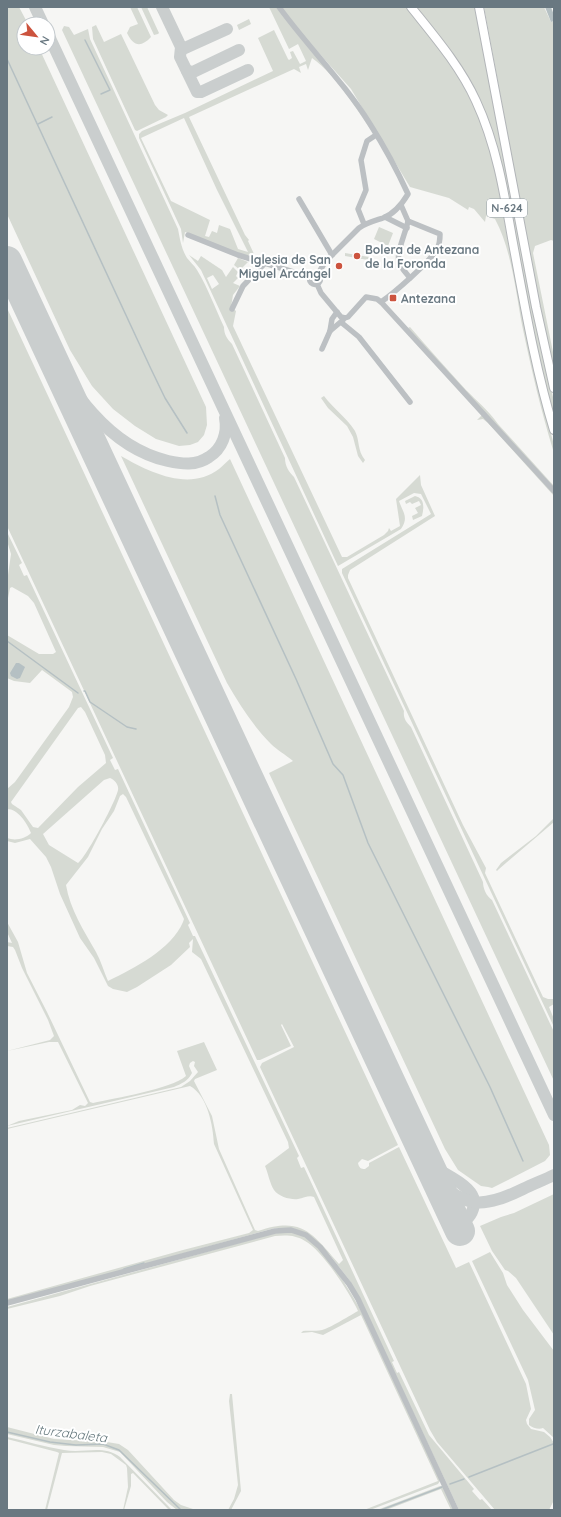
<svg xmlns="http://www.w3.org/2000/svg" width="561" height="1517" font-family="Quicksand,sans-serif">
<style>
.green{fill:#d6dad3;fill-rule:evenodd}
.water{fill:#b5c0c3}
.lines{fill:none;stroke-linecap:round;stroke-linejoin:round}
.stream{stroke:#b5c0c3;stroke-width:1.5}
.taxiway{stroke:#cacece;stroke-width:12}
.runway{stroke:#cacece;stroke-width:30}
.highway-casing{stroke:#b2b5b8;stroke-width:10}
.minor{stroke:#bcc0c3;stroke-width:5.5}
.highway{stroke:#fff;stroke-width:8}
.poi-dot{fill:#cc533e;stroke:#fff;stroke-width:1.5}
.labels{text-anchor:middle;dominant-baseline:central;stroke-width:4;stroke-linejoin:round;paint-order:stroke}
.shield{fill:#fff;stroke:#96a0a7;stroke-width:1}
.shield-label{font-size:11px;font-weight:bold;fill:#697881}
.poi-label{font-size:12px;font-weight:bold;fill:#697881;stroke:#fff;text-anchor:start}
.water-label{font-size:13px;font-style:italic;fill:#65787d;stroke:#fff}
</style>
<rect width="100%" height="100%" fill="#f6f6f4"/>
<g class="green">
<path d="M7,7h12l9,17h-4v24h15l167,359 1,18 -3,10 -6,7 -8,3 -11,1 -23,-7 -21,-13 -22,-17 -21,-23 -22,-36 -63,-136z"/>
<path d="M130,7h7l14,30c-10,11 -18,9 -24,-4l3,-6 8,-3z"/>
<path d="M141,7h6l12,26 -1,1 -4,1z"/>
<path d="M269,7h9l66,82 28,42c-18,-25 -35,-55 -60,-73l-4,12 -2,-6 -7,3 2,6 -7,-4 -105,48 56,118 4,5 -1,1 6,13 -4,-1 -3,4 -62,-25 -2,11 -2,-14 -42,-91v-4l3,-3 43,-18 88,-42 -15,-33 16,-8 14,29 1,1 3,-2 -2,-6 3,-1 7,13 6,-3 -8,-17 -9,5zM184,118l33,72 31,62 -10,-3 -8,-20 -11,-4 -2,8 -5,-2 -3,6 -4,-1 5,-16 -39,-19 -30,-63z"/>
<path d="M281,7h125c26,30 49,61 67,97 22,47 28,101 38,152 12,64 26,127 43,189v8c-13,-42 -23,-85 -32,-128 -6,-33 -11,-77 -27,-106l-9,-3 -1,6 -11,-13 -5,-2 -1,3 -19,-12 -39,-11 -59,-98 -49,-55z"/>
<path d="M414,7h62l68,354 10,40v15l-14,-54 -54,-246z"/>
<path d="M484,7h60l7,15 3,-1v220l-3,-1 -16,6 -2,7 21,104v13l-19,-88z"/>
<path d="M249,19l2,5 -12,6 -2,-5z"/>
<path d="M96,25l8,17 17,-8 34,71 4,5 9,5 -2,2 -29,14 -2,-1 -42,-91 -1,-12z"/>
<path d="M64,26l5,1 5,8 14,-6 2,10 88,190c2,10 3,19 9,29 3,4 7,7 10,12 11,18 18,38 27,57 0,7 3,12 8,17l53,114c0,8 4,14 9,19l110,234c-1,7 2,11 7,16l72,155c0,6 3,14 9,18l62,132v49l-492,-1051z"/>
<path d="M379,227l14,6 -5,13 -14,-7z"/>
<path d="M345,253l24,4 -1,3 -23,-4z"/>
<path d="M189,255l9,6 3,-5 21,14 4,7 7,-10 5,5 -2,4 2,2 -5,5 7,3 -7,9 -2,12 5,4 -3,15 109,231h5l37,-22 4,-4 1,-3 2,3 9,-5 -4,-27 24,-24 1,10 14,31 -85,54 -2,5v3l115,247 23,43 -1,5 58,124 5,2h6v5l-5,3 5,12v8l-212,-454v-4l89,-55 -10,-20 -7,-1 -15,8c4,12 10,16 2,28l-63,37 -137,-296zM213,275l6,9 -7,5 -5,-11z"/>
<path d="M238,258l10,4 -8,8 -6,-5z"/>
<path d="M7,308l391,837 -30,16 -6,-2 -4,4c1,5 3,6 7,6l4,-3v-3l30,-16 57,121 13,-6 57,122 5,25 -5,11 1,4 4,5 13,3 6,5 4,6v57l-5,10h-54l-58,-68 -7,-12 -170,-363 2,-4 32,-16 -12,-23 -1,1 10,21 -31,14h-3l-250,-534z"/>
<path d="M410,327c18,21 37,42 56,63 11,11 23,21 32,34l56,62v3l-146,-161z"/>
<path d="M324,396c9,12 23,22 31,35 5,10 2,19 10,29l-2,3 -5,-7 -5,-19 -6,-11 -19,-18 -7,-10z"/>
<path d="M482,415l72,79v2l-66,-73 -5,-4 -6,1z"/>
<path d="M121,456c28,16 68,36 98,13 4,-3 7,-7 11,-10l319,686 1,10 -5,6 -45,23 -8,4 -4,-1 -7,-1 -23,-16 -13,-21 -176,-376 24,-12c-7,-6 -16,-11 -22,-17 -18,-18 -31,-39 -44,-61z"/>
<path d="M415,496c10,2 9,12 7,20l-9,4 -1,-4 6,-3 -3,-5 6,-3 -2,-4 -7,3 -2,-2 -4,2 -1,-3z"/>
<path d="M7,532l15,31 -3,2 5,11 3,-1 86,183 -3,2 5,10 3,-1 72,154 -2,2 5,11h2l104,220 -2,2 4,10 3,-1 90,194 -2,1 5,11 2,-1 30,63 45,54 -2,2 8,9 2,-1 10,11h-33l-90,-192 -19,-37 -21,-27 -21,-20 -16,-6h-17l-268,74v-3l176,-49 66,-17 4,-3 -39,-86c-1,-18 -6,-48 -24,-58l-183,43v-1l174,-41 9,-6 8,-9 -4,-6 1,-4 -2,-1 -3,2 -1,3 3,7c-4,8 -11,11 -18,14l-167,39 12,-5 53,-11 8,-5 5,1 3,-3 -30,-61h-9l-42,9 43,-11 4,-4 -6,-16 -26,-52 -7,-18 -2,-3 -6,-1v-4l5,1 -5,-11v-10l11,20 9,31 20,39 43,90 3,1c22,-5 78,-14 93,-27l-9,-25 27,-9 13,28 -22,9 -1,2 18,35 7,33 36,81 3,1c44,-15 54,2 81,33l4,-4 -29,-63c-5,-2 -10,1 -16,2 -7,1 -19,-2 -24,-9 -4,-6 -6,-17 -9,-24l24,-18 -1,-6 -87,-183 -9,-7 1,-13 -4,4 1,4 -19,18 -34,22 -10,5 -14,-3 -5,-3 -14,-28 -14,-20 -20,-44 -9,-27 -5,-10 -16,-18 -15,4 -8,-2v-3c8,3 18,1 24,-5 -4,-10 -13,-24 -24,-24v-20l8,-7 54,-75 4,-10 -1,-5 -30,-22 -12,13 -16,-2 -7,-3v-43l32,19h14l3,-2 -22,-49 -6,-7 -16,-9 -2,1 -3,15v-21l4,-28 -4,-13zM81,707l4,5 20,43 1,8 -28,24 -40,41 -5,-1 -12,-17 -9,-6 -1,-2 67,-94zM110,778c5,2 9,7 8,12 -2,11 -32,68 -40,73l-29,-18 -6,-11 61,-54zM123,794l3,3 50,105 8,17 -1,3c-12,28 -49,46 -75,59 -4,-9 -7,-20 -12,-29 -12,-21 -26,-43 -30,-67l22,-28 14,-28 12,-18 6,-15z"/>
<path d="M554,818v4l-55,47 -2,2 -1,-1 5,-7 35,-27z"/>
<path d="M554,1194v141l-38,-57 -8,-7 -3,-1 -13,-19 -12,-25 21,-9 13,-4z"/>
<path d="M279,1232c7,0 15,0 22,3 20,7 47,53 58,72l81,174 -2,3 -68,26h-6l74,-29 -77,-166 -38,20 -11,-3 -11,1 2,-2c7,-1 14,1 22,-2 6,-2 26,-14 33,-18 -8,-18 -36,-61 -53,-70 -9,-6 -19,-6 -30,-5l-185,50 -30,10 -53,13v-2z"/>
<path d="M490,1252l13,21 4,12 16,25 31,41v87l-11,-10c-4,2 -10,0 -14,-3v-6l6,-9 -7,-30 -56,-119z"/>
<path d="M230,1394h2l9,97 -10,19h-3l6,-11 4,-14 -9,-84z"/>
<path d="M7,1427l47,12 53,3 12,2 9,6 46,50 7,5 15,5h-19l-10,-8 -47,-50 -17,-5 -37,-1 -12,-1 -47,-11z"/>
<path d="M7,1437c19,4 38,10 57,13 20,4 38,-6 56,7l52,53h-3l-36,-37 -2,1v12l-7,24h-1l5,-23 -1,-19 -1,-3 -15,-11 -9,-2 -40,1 -15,57h-2l14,-57 -2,-1 -50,-13z"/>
<path d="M440,1486h3l11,24h-3l-10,-21 -55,21h-9z"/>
</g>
<g class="water">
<path d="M545,7h6l3,8v6l-3,1z"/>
<path d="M16,663h3l6,4 -5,11 -3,1 -6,-3 -1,-3z"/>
</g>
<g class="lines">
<g class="stream">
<path d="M85,40l25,50 -9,4"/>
<path d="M7,59l144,310 14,29 22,35"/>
<path d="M38,124l14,-7"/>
<path d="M215,496l5,19 76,164 37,85 10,11 25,68 122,244 33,74"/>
<path d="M7,641l71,52"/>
<path d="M84,691h1l5,11 37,25 9,2"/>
<path d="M124,1269l20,-6"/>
<path d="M7,1432l43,10 26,3 27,-1 16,6 62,60"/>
<path d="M469,1477l84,-33"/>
<path d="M450,1484l14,-5"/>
<path d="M381,1510l61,-23"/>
</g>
<g class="taxiway">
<path d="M35,7l8,17"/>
<path d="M162,7l19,40 -1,10 17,35h4l47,-22"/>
<path d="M48,34l506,1081"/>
<path d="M181,47l4,1 42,-19"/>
<path d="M187,71l6,1 46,-22"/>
<path d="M43,338c27,51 64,109 125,123 14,3 28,5 41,-4 13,-8 19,-24 16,-39"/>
<path d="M423,1150c5,17 14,62 26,72 13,10 31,-13 23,-27 -6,-12 -31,-23 -43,-31"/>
<path d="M436,1179c30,31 50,28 87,10 10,-5 21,-9 31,-14"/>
</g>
<path class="runway" d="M7,261l453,970"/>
<defs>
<g id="highway">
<path d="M411,7c24,30 49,59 65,94 20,43 28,90 36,137 12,64 23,130 42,192"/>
<path d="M479,7l57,300 18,81"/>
</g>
</defs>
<use href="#highway" class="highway-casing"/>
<g class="minor">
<path d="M279,7c29,40 65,75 91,117 14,22 27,46 38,70 -6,10 -14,20 -25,24 -9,3 -17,5 -24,10l-34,34 -7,12"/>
<path d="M299,199l33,56"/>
<path d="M385,217l22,11"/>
<path d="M408,221c-2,11 -12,32 -9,40 1,6 7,12 11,17"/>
<path d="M364,224l-6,-15 8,-19 -5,-30 6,-19 9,-6"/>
<path d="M188,235l50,20 72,22"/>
<circle cx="315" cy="279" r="5.5"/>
<path d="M317,284l4,9 20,24 4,1 3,-1 18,-20 11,2 4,3c13,-9 49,-40 56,-53 3,-5 3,-10 3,-15l-32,-13 -7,-16"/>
<path d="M381,302l173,189"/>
<path d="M232,309l11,-23 21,-22"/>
<path d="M342,323l17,14 51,65"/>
<path d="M330,331l13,-11"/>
<path d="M322,349l8,-18 2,-12 5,-7"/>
<path d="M7,1303l268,-72 16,-1 15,5 14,12 29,37 9,15 98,211"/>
</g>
<use href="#highway" class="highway"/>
</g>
<g class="poi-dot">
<circle cx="357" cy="256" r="4"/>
<circle cx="339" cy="266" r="4"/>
<rect x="389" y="294" width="8" height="8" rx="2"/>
</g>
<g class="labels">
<rect class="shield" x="487" y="199" width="40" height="18" rx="3"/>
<g class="shield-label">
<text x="507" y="208">N-624</text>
</g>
<g class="poi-label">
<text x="365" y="249">Bolera de Antezana<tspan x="365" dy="14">de la Foronda</tspan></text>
<text x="331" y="259" text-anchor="end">Iglesia de San<tspan x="331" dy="14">Miguel Arcángel</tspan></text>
<text x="401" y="298">Antezana</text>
</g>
<g class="water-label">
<text transform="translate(71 1433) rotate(7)">Iturzabaleta</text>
</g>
</g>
<rect width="561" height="1517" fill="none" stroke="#697881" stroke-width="16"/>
<g transform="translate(36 36) rotate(119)"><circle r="19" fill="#ffffff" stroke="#c3c9cd"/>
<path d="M0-3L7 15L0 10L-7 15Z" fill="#cc533e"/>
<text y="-6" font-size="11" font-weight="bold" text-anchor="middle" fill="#697881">N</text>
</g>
</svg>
